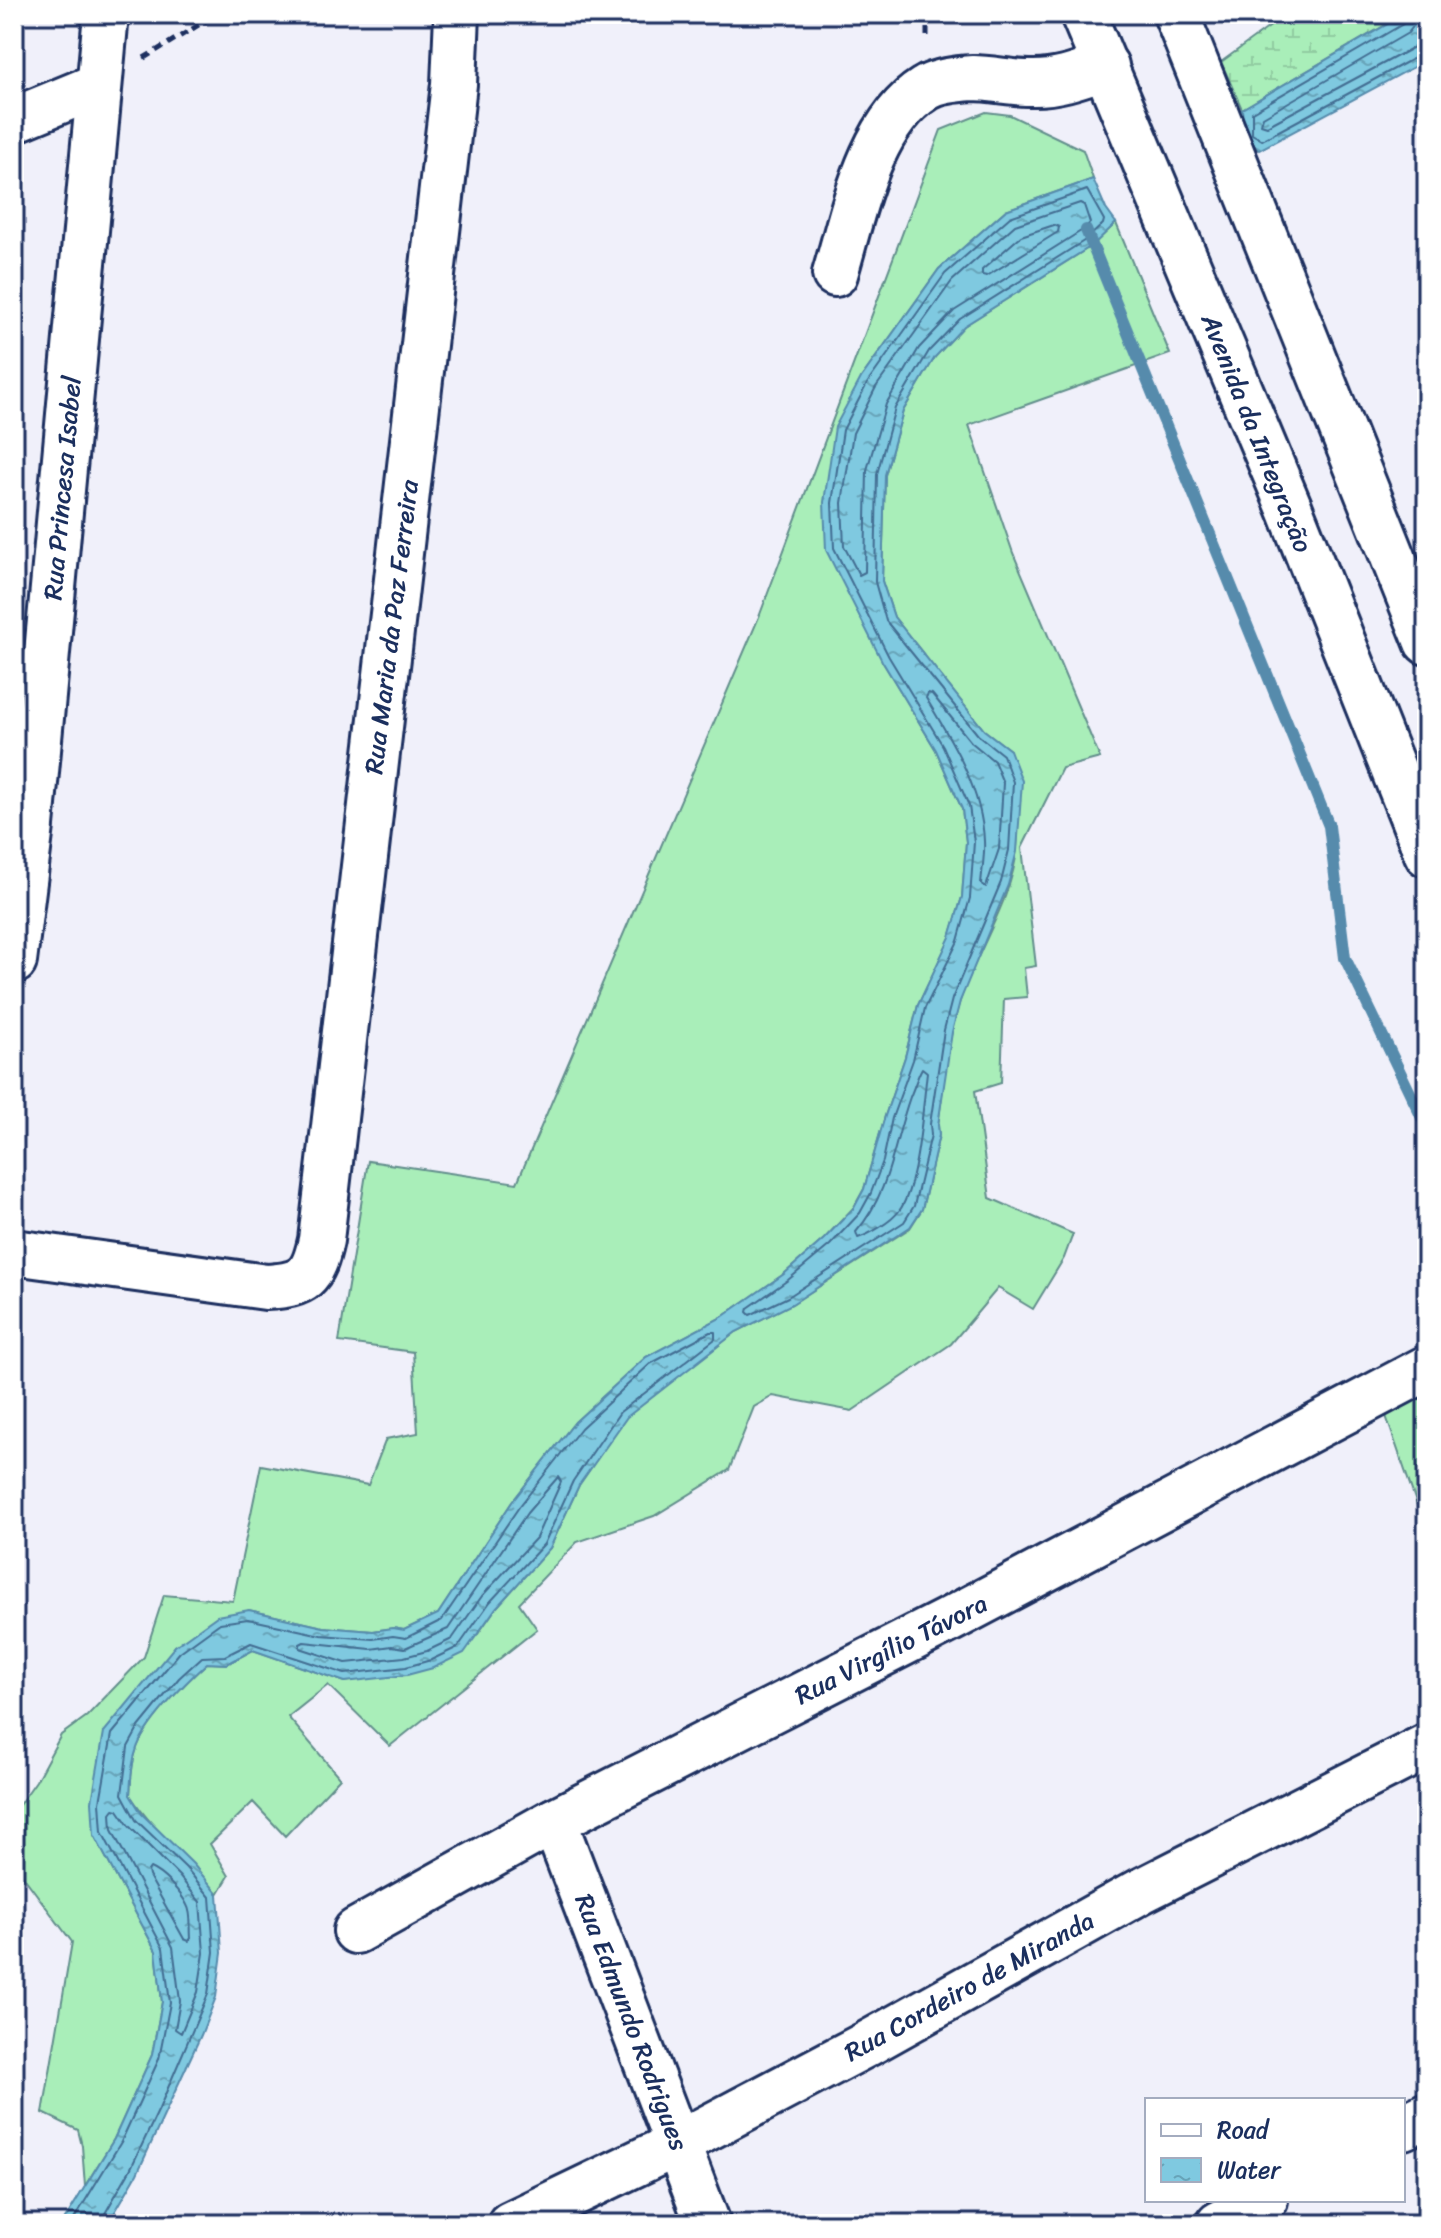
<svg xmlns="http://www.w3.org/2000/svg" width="1441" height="2238" font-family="Sriracha,sans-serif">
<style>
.grass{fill:#a9eeb9;stroke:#628e8c;stroke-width:2}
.wetland{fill:url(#wetland-marsh);stroke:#628e8c;stroke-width:2}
.water{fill:url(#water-ripples);stroke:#578bac;stroke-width:2}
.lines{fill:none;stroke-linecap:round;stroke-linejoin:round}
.shore{stroke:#436d92;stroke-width:2}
.stream{stroke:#578bac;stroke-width:12}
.minor-casing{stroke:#1b2f5e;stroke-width:50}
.tertiary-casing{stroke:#1b2f5e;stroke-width:50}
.primary-casing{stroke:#1b2f5e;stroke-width:50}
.path{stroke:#1b2f5e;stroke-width:5;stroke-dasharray:8 6;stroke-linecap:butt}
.minor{stroke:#fff;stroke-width:44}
.tertiary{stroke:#fff;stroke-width:44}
.primary{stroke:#fff;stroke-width:44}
.labels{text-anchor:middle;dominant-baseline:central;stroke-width:6;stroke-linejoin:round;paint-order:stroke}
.street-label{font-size:26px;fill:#1b2f5e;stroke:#fff}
</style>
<defs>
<pattern id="wetland-marsh" width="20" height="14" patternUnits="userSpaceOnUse" patternTransform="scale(2)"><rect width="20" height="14" fill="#a9eeb9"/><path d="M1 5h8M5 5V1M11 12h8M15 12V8" fill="none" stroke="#91cca1"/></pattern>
<pattern id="water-ripples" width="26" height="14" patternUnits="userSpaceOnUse" patternTransform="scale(2)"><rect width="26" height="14" fill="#7fc9e0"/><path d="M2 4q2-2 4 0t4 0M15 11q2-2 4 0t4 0" fill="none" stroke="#67a4b9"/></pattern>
</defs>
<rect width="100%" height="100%" fill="#f0f0fa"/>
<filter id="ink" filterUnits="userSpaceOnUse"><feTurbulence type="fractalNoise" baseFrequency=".0125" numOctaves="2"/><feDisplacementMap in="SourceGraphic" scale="16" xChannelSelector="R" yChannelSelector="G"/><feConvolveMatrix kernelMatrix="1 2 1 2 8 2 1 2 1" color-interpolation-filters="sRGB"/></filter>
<g filter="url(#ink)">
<g class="grass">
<path d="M986,112l24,3 73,35 10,29 -87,31 -67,59 -78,109 21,283 54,89 26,59 4,33 -4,55 -12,41 -32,67 -13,52 -20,59 -21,73 -10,18 -30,32 -40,35 -62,43 -76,40 -71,65 -63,80 -74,112 -34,16 -11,-2 -20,3 -50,-4 -74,-17 -74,36 -81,189 62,116 6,51 -10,53 -38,84 -29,47 -3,-40 -4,-16 -35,-17 29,-171 -58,-78v-52l22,-31 25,-46 26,-19 57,-59 20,-62 69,6 28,-136 107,20 18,-46 32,-6 -5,-81 -74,-10 29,-181 149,22 242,-566 182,-487z"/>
<path d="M1116,223l54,131 -201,71 44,128 87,205 -38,10 -40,80 14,118 -12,2 3,29 -23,2 -3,84 -26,8 15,107 83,36 -9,24 -31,51 -35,-21 -47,56 -99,67 -79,-15 -19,11 -25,63 -75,46 -77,26 -58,61 18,26 -147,117 -62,-61 -40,32 52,61 -55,58 -32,-34 -43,42 19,32 -11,18c-28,-34 -64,-62 -88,-99 1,-15 1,-30 6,-44 7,-26 50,-69 71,-88l20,1 26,-14 92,32 27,-5 106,-43 18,-26 54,-60 29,-63 47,-68 110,-85 56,-28 118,-76 12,-19 17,-74 -1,-10c6,-40 9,-82 21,-121 15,-49 54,-105 58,-156 3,-32 -4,-66 -7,-98l-26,-20 -90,-113 -12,-36 3,-106 18,-64 32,-54 29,-31 129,-81z"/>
<path d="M1427,1390v144l-42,-121z"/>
</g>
<path class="wetland" d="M1287,14h117l-162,95 -21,-47z"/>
<g class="water">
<path d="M1405,14h22v46l-168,90 -15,-12 -2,-29z"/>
<path d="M1093,179l13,30 10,14 -23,22 -129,81 -29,31 -32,54 -18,64 -3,106 12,36 90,113 26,20 12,31 -5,70 -9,34 -48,116 -8,31 -14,93 1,10 -17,74 -12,18 -118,77 -56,28 -109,85 -48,68 -29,63 -54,60 -32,45 -31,15 -26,7 -62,7 -92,-32 -26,14 -20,-1c-21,19 -64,62 -71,88 -5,14 -5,29 -6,44l12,19 51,50 25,30 4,59 -6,44 -15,38 -64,139 -29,50h-46l52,-85 38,-84 10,-53 -6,-51 -62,-116 -2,-34 12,-69 71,-86 42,-30 32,-6 74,17 50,4 20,-3 11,2 34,-16 74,-112 63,-80 71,-65 76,-40 62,-43 40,-35 30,-31 10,-19 21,-73 20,-59 13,-52 32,-68 12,-40 4,-55 -4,-33 -26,-59 -54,-89 -56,-111 -2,-48 11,-75 26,-49 78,-109 67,-59z"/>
</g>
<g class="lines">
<g class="shore">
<path d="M1407,14l-4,10 -151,88v22l10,6 158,-85 7,-1"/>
<path d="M1417,14l-2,10 -7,9 -145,84 -2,7 6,2 149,-80 11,-2"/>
<path d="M1087,190l17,30 -1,4 -16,15 -127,80 -31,32 -34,57 -18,66 -2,108 11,39 92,114 25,20 10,27 -4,68 -8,32 -49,117 -8,31 -14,94 1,11 -17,71 -10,16 -116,75 -38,18 -3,-3 1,-4 40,-28 42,-35 30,-32 11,-20 12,-32 9,-43 21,-58 12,-52 33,-67 12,-43 4,-56 -5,-36 -26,-60 -54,-89 -55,-109 -2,-45 11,-73 25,-48 77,-108 65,-57z"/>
<path d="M1080,203l4,2 6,18 -9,8 -127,80 -35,37 -33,56 -19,66 -2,102 -6,3 -15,-29 -2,-43 11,-70 23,-46 76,-106 63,-56z"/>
<path d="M1054,225l5,2 -1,5 -71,44 -5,-1v-5l39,-34z"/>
<path d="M928,693l4,1 39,48 23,19 9,22 -4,66 -13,38 -5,-3c1,-14 4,-29 3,-43 -2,-52 -32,-100 -58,-143z"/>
<path d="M922,1068l5,4c-4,33 -9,115 -28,139 -8,11 -29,23 -41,27l-2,-6c34,-39 37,-87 54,-135 4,-9 7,-20 12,-29z"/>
<path d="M558,1477l3,5 -25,56 -54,58 -30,43 -25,12 -23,6 -58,6 -46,-15v-4l4,-2 67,7 21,-3 13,2 43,-19 79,-116z"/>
<path d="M114,1809l4,1 11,16 50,50 21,26 4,51 -6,39 -17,41 -6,-4 5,-28 -7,-54 -61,-117 -1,-17z"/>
<path d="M150,1868c12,5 31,24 37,37 5,8 3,23 4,33l-2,3 -5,-2 -35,-63 -1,-5z"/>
<path d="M71,2224l50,-82 38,-83 11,-56 -7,-55 -61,-116 -2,-30 12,-68 68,-82 40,-29 28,-4 73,16 52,4 20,-3 13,2 36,-18 77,-113 62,-79 69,-64 60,-32h5v7l-95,73 -47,69 -29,63 -54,58 -32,45 -27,13 -25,7 -61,7 -94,-31 -26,13 -23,1 -23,21 -40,49 -11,20 -6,47 14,26 51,49 23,28 4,55 -6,42 -49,115 -29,61 -27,47 -1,7"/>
</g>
<path class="stream" d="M1086,230l243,596 16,132 82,170"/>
<defs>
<g id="minor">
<path d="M14,120l85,-35"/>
<path d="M835,274c18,-60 34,-150 90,-185 12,-8 33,-10 48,-11 20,0 41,6 61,5 26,0 48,-9 72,-17"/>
<path d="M14,961l17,-135 75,-812"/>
<path d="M14,1252l252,35c39,-2 47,-10 55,-47l133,-1156 3,-70"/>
<path d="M554,1821l154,403"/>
<path d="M356,1931l198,-110 393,-200 480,-253"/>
<path d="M1403,2127l24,-12"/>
<path d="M1219,2224l46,-24"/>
</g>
<path id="tertiary" d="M510,2224l169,-81 188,-99 274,-153 286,-145"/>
<g id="primary">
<path d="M1083,14l207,495 137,345"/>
<path d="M1176,14l251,628"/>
</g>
</defs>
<use href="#minor" class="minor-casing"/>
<use href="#tertiary" class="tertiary-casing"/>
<use href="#primary" class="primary-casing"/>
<g class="path">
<path d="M927,14v27"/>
<path d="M144,58l73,-44"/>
</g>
<use href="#minor" class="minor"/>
<use href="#tertiary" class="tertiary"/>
<use href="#primary" class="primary"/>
</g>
</g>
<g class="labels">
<g class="street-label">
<text transform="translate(1257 433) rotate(68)">Avenida da Integração</text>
<text transform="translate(62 488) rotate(-85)">Rua Princesa Isabel</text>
<text transform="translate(391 627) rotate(-83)">Rua Maria da Paz Ferreira</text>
<text transform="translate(891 1649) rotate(-27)">Rua Virgílio Távora</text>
<text transform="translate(969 1986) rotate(-29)">Rua Cordeiro de Miranda</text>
<text transform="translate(632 2022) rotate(69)">Rua Edmundo Rodrigues</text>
</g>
</g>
<rect width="1441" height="2238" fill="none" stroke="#fff" stroke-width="48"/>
<rect x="24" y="24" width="1393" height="2190" fill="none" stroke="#1b2f5e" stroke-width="3" filter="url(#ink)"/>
<rect x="1145" y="2098" width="260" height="104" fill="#ffffff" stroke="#a4acbf" stroke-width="2"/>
<rect x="1161" y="2124" width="40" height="12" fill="#ffffff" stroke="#a4acbf" stroke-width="2"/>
<text x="1217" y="2138" font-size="24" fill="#1b2f5e">Road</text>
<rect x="1161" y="2158" width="40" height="24" fill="url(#water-ripples)" stroke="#a4acbf" stroke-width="2"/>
<text x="1217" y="2178" font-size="24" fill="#1b2f5e">Water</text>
</svg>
